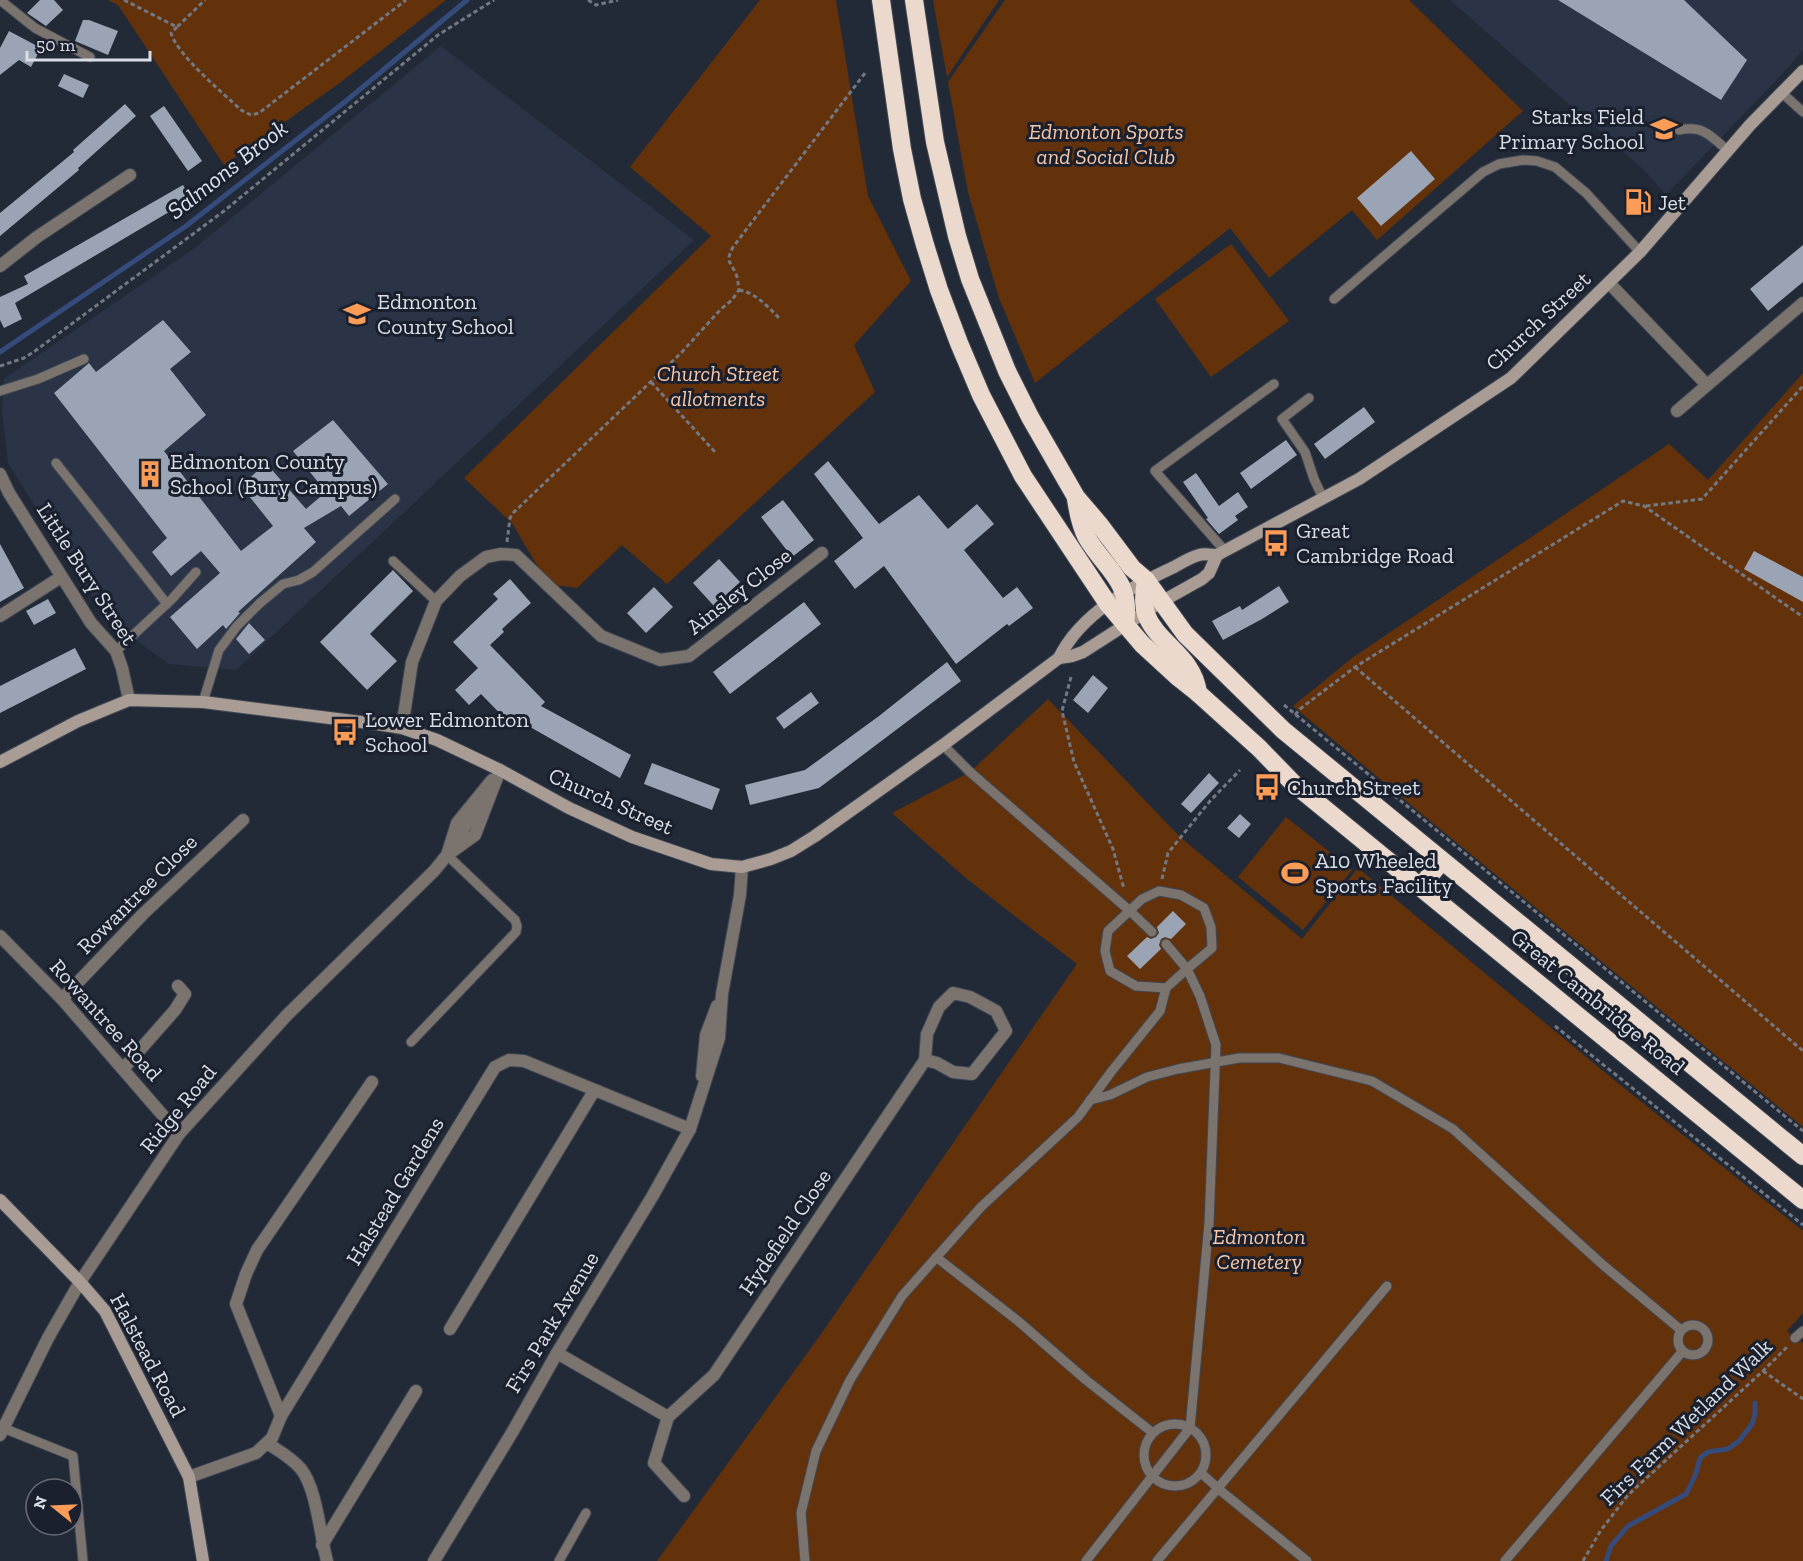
<svg xmlns="http://www.w3.org/2000/svg" width="1803" height="1561" font-family="'Zilla Slab',serif">
<style>
.built{fill:#2b3447}
.green{fill:#63320a}
.lines{fill:none;stroke-linecap:round;stroke-linejoin:round}
.stream{stroke:#344b7c;stroke-width:5}
.building{fill:#9ba4b4}
.lane-casing{stroke:#404753;stroke-width:11}
.street-casing{stroke:#404753;stroke-width:14}
.secondary-casing{stroke:#404753;stroke-width:14}
.highway-casing{stroke:#404753;stroke-width:20}
.path{stroke:#737984;stroke-width:3;stroke-dasharray:4.5 3;stroke-linecap:butt}
.lane{stroke:#7a736e;stroke-width:9}
.street{stroke:#7a736e;stroke-width:12}
.secondary{stroke:#a89c95;stroke-width:12}
.highway{stroke:#ebd9cd;stroke-width:18}
.labels{text-anchor:middle;dominant-baseline:central;stroke-width:6;stroke-linejoin:round;paint-order:stroke}
.poi-label{font-size:22px;fill:#dadfe7;stroke:#1a202d;text-anchor:start}
.park-label{font-size:22px;font-style:italic;fill:#f7c7a7;stroke:#1a202d}
.street-label{font-size:22px;fill:#dadfe7;stroke:#1a202d}
.water-label{font-size:24px;font-style:italic;fill:#dbe4f3;stroke:#1a202d}
</style>
<rect width="100%" height="100%" fill="#232a37"/>
<g class="built">
<path d="M1450,0h353v50l-19,22 -118,123 -22,-25z"/>
<path d="M441,46l253,194 -458,430 -67,-6 -48,-35 -30,-35 -83,-131 -6,-52 2,-32 191,-131z"/>
</g>
<g class="green">
<path d="M108,0h338l-105,82 -117,83 -106,-160z"/>
<path d="M760,0h76l32,196 43,85 -57,64 21,47 -208,192 -45,-39 -45,43 -29,-4 -36,-61 -48,-45 247,-242 -81,-69z"/>
<path d="M933,0h66l-52,77z"/>
<path d="M1005,0h404l114,111 -146,129 -25,-30 -83,68 -39,-50 -195,155 -36,-85 -31,-106 -20,-110z"/>
<path d="M1231,244l58,77 -78,56 -56,-78z"/>
<path d="M1803,373v754l-391,-321 -119,-100 59,-48 317,-214 39,36z"/>
<path d="M1048,699l132,138 122,102 56,-71 256,212 189,151v82l-16,18 16,12v218h-1146l164,-227 256,-370 -110,-85 -75,-66 78,-41z"/>
<path d="M1286,817l66,53 -49,60 -65,-53z"/>
</g>
<g class="lines">
<g class="stream">
<path d="M0,352l186,-126 160,-125 121,-101"/>
<path d="M1606,1561l5,-15 17,-20 58,-32 9,-18 5,-18 8,-6 20,-3 11,-8 13,-17 3,-10v-11"/>
</g>
</g>
<g class="building">
<path d="M40,0h14l9,10 -17,16 -19,-13z"/>
<path d="M1558,0h126l63,60 -26,40z"/>
<path d="M83,20h6l29,11 -10,24 -33,-14z"/>
<path d="M9,31l32,17 -10,19 -12,-7 -19,15v-27z"/>
<path d="M64,74l25,11 -6,13 -25,-12z"/>
<path d="M125,104l11,12 -58,52 1,2 -79,66v-23l74,-61 -1,-2z"/>
<path d="M164,106l38,55 -14,10 -38,-55z"/>
<path d="M1411,151l24,28 -54,47 -24,-28z"/>
<path d="M183,185l8,14 -176,104 7,16 -18,9 -4,-8v-23l28,-13 -4,-8z"/>
<path d="M1803,245v37l-35,29 -18,-22z"/>
<path d="M163,320l28,32 -21,17 36,46 -42,36 77,100 32,-25 -32,-40 25,-23 40,46 20,-17 -33,-41 40,-31 55,64 -39,32 -8,-10 -37,22 12,14 -78,70 2,1 -14,16 -3,-4 -26,24 -27,-32 50,-44 -19,-22 -30,25 -19,-24 15,-14 -113,-145 35,-30 7,9z"/>
<path d="M1364,407l11,15 -50,37 -11,-15z"/>
<path d="M1286,440l11,15 -46,34 -11,-16z"/>
<path d="M828,461l51,63 40,-29 29,34 29,-25 17,20 -30,26 39,48 14,-11 16,21 -24,18 -2,-2 -51,40 -72,-98 -29,23 -21,-28 29,-23 -49,-64z"/>
<path d="M1196,473l23,33 19,-14 10,15 -13,9 3,4 -19,14 -13,-15 2,-1 -25,-36z"/>
<path d="M783,500l31,40 -22,17 -31,-40z"/>
<path d="M0,544l24,44 -24,14z"/>
<path d="M1754,551l49,26v25l-59,-33z"/>
<path d="M719,559l21,23 -26,24 -21,-23z"/>
<path d="M393,570l20,21 -43,43 27,27 -30,29 -47,-48z"/>
<path d="M510,579l21,24 -29,26 2,3 -14,13 55,57 -4,4 90,49 -11,23 -97,-55 -7,7 -35,-36 -12,11 -14,-15 23,-22 -25,-26 45,-43 -5,-5z"/>
<path d="M1279,586l10,16 -27,17 -39,21 -11,-19 28,-15 2,4z"/>
<path d="M654,587l19,20 -27,26 -19,-20z"/>
<path d="M48,599l8,14 -22,12 -8,-14z"/>
<path d="M804,602l17,22 -91,70 -17,-22z"/>
<path d="M249,623l16,17 -16,14 -13,-15z"/>
<path d="M75,648l11,21 -86,44v-27z"/>
<path d="M947,662l14,19 -142,107 -69,17 -5,-20 60,-15 74,-54z"/>
<path d="M1093,675l15,13 -20,25 -15,-13z"/>
<path d="M811,692l8,11 -35,26 -8,-11z"/>
<path d="M652,763l68,26 -8,21 -68,-26z"/>
<path d="M1209,773l10,10 -28,30 -10,-9z"/>
<path d="M1240,814l11,10 -12,14 -12,-10z"/>
<path d="M1173,911l13,13 -15,15 -6,-2 -4,2 -2,6 2,4 -21,20 -13,-13 20,-19 4,2 5,-2 3,-4 -2,-6z"/>
</g>
<g class="lines">
<defs>
<g id="lane">
<path d="M0,0l35,28 55,29"/>
<path d="M1782,93l21,19"/>
<path d="M1679,130c24,-5 32,6 49,21"/>
<path d="M1334,299l149,-127 16,-8 24,-4 14,1 18,6 31,26 54,59"/>
<path d="M0,391l38,-12 46,-20"/>
<path d="M1309,398l-27,21 23,33 9,27 9,19"/>
<path d="M56,463l111,141"/>
<path d="M1225,551l-70,-80 119,-87"/>
<path d="M393,561l43,40"/>
<path d="M116,651l56,-52 24,-27"/>
<path d="M203,702l16,-52 18,-24 23,-23 23,-19 16,-4 14,-8 82,-73"/>
<path d="M943,745l27,27 160,139 22,21"/>
<path d="M411,1042l105,-110 1,-6 -2,-6 -68,-65 19,-27 20,-34"/>
<path d="M709,1053l7,-31"/>
<path d="M1090,1100l20,-5 37,-18 31,-8 61,-11h40l93,23 81,48 150,136 78,65"/>
<path d="M936,1257l82,64 68,59 67,53"/>
<circle cx="1693" cy="1340" r="15"/>
<path d="M1795,1338l8,-7"/>
<circle cx="1175" cy="1455" r="31"/>
<path d="M3,1428l70,28 10,105"/>
<path d="M1201,1473l20,18 86,70"/>
<path d="M559,1561l27,-48"/>
<path d="M805,1561l-4,-48 15,-62 34,-71 52,-84 79,-89 97,-90 33,-45 49,-61 6,-23"/>
<path d="M1086,1561l104,-133 19,-205 7,-178 -16,-49 -13,-27 25,-21 -1,-21 -7,-19 -23,-13 -22,-4 -17,8 -34,32 -3,20 5,20 26,15 30,2 21,-19 -21,-25"/>
<path d="M1157,1561l230,-275"/>
<path d="M1505,1561l177,-209"/>
</g>
<g id="street">
<path d="M0,266l37,-29 93,-62"/>
<path d="M1609,283l97,101"/>
<path d="M1677,411l126,-108"/>
<path d="M0,474l9,19 82,130 25,28 6,17 7,32"/>
<path d="M0,616l61,-39"/>
<path d="M402,728l10,-66 24,-61 24,-25 26,-19 15,-3 15,1 85,81 59,24 29,-4 133,-103"/>
<path d="M447,855l10,-32 35,-43"/>
<path d="M0,936l62,63 117,135"/>
<path d="M62,999l81,-85 100,-94"/>
<path d="M123,1069l52,-59 10,-16 -7,-8"/>
<path d="M702,1076l4,-41 11,-29"/>
<path d="M450,1329l144,-238"/>
<path d="M557,1353l111,64"/>
<path d="M281,1416l-45,-112 10,-30 11,-24 115,-168"/>
<path d="M0,1435l48,-97 32,-56 99,-148 108,-119 147,-144 13,-16 28,-20 25,-65"/>
<path d="M267,1443c12,8 25,15 34,26 16,20 19,67 26,92"/>
<path d="M189,1477l67,-24 16,-15 9,-22 214,-349 14,-7 15,1 166,68"/>
<path d="M684,1496l-30,-33 14,-46 46,-42 211,-315 2,-26 12,-27 14,-14 17,4 26,14 10,20 -34,43 -19,-2 -16,-9 -12,-3"/>
<path d="M322,1545l94,-154"/>
<path d="M434,1561l79,-130 44,-78 95,-156 38,-68 29,-91 3,-44 18,-99 2,-28"/>
</g>
<g id="secondary">
<path d="M1059,658l13,-2 11,-4 78,-50 41,-23 7,-6 8,-18"/>
<path d="M0,762l78,-41 51,-21 74,2 174,22 25,4 35,12 63,30 69,38 63,29 79,27 31,3 29,-8 20,-8 24,-15 128,-91 116,-87c22,-45 72,-71 115,-91 7,-4 17,-10 25,-12 5,-2 13,0 18,0l142,-76 152,-101 129,-126 110,-127 53,-54"/>
<path d="M0,1200l80,82 25,29 84,166 14,84"/>
</g>
<g id="highway">
<path d="M881,0l21,149 10,50 13,46 14,45 20,53 22,52 42,81 85,128 34,40 37,34 19,15 61,55 34,35 510,417"/>
<path d="M914,0l21,142 22,94 13,43 37,92 23,46 46,80 23,27 33,44 14,12 39,54 98,96 520,426"/>
<path d="M1076,499c2,13 4,25 10,37 19,34 46,43 39,88"/>
<path d="M1146,580c-2,11 -3,24 0,34 11,30 47,41 52,79"/>
<path d="M1420,887l22,-26"/>
</g>
</defs>
<use href="#lane" class="lane-casing"/>
<use href="#street" class="street-casing"/>
<use href="#secondary" class="secondary-casing"/>
<use href="#highway" class="highway-casing"/>
<g class="path">
<path d="M124,0l53,27 28,-27"/>
<path d="M588,0l8,5 22,-5"/>
<path d="M177,27l-6,6c7,23 51,59 70,77l10,5 8,-2 147,-113"/>
<path d="M739,290c17,3 28,16 40,28"/>
<path d="M0,366l24,-8 11,-7 189,-140 214,-176 56,-35"/>
<path d="M651,382l64,70"/>
<path d="M1646,506l56,-7 101,-113"/>
<path d="M507,542l3,-24 3,-5 168,-160 40,-44 11,-9 7,-10c-1,-6 -1,-11 -3,-16 -6,-14 -11,-11 -3,-27l132,-174"/>
<path d="M1355,667l448,384"/>
<path d="M1071,677l-9,34 12,51 39,87 11,40"/>
<path d="M1284,705l519,426"/>
<path d="M1295,715l5,-6 55,-42 268,-166 21,5 159,111"/>
<path d="M1162,879l6,-26 42,-52 30,-31"/>
<path d="M1555,1026l248,199"/>
<path d="M1763,1371l40,28"/>
<path d="M1583,1561l18,-31 27,-35 135,-124 25,-25"/>
</g>
<use href="#lane" class="lane"/>
<use href="#street" class="street"/>
<use href="#secondary" class="secondary"/>
<use href="#highway" class="highway"/>
</g>
<defs>
<symbol id="school-bare" viewBox="-9 -9 18 18"><path d="M0-5L7-2L0 1L-7-2ZM-4 1L0 2.5L4 1V4Q0 6-4 4Z" fill="#fd9c56" stroke="#1a202d" stroke-width="2.5" paint-order="stroke"/></symbol>
<symbol id="fuel-bare" viewBox="-9 -9 18 18"><path d="M-5.5-6h7V0h2V4h1.3V-2.5L3-4.5l.8-.8L6-3V5H2.5V1h-1V6h-7ZM-4.2-4.7v3.2H.2V-4.7Z" fill="#fd9c56" stroke="#1a202d" stroke-width="2.5" paint-order="stroke"/></symbol>
<symbol id="building-bare" viewBox="-9 -9 18 18"><path d="M-4-6H4V6H1V3H-1V6H-4ZM-2.5-4.3h1.7v1.8h-1.7ZM.8-4.3h1.7v1.8H.8ZM-2.5-1h1.7V.8h-1.7ZM.8-1h1.7V.8H.8Z" fill="#fd9c56" stroke="#1a202d" stroke-width="2.5" paint-order="stroke"/></symbol>
<symbol id="bus-bare" viewBox="-9 -9 18 18"><path d="M-5-6H5V4H4V6H2V4H-2V6H-4V4H-5ZM-3.5-4V0h7V-4ZM-3.5 1.2v1.5H-2V1.2ZM2 1.2v1.5H3.5V1.2Z" fill="#fd9c56" stroke="#1a202d" stroke-width="2.5" paint-order="stroke"/></symbol>
<symbol id="stadium-bare" viewBox="-9 -9 18 18"><path d="M0-5a6.5 5 0 1 0 0 10a6.5 5 0 1 0 0-10ZM-3.5-1.8h7v3.6h-7Z" fill="#fd9c56" stroke="#1a202d" stroke-width="2.5" paint-order="stroke"/></symbol>
</defs>
<g fill-rule="evenodd">
<use href="#school-bare" x="1645" y="110" width="38" height="38"/>
<use href="#fuel-bare" x="1619" y="183" width="38" height="38"/>
<use href="#school-bare" x="338" y="295" width="38" height="38"/>
<use href="#building-bare" x="131" y="455" width="38" height="38"/>
<use href="#bus-bare" x="1257" y="524" width="38" height="38"/>
<use href="#bus-bare" x="326" y="713" width="38" height="38"/>
<use href="#bus-bare" x="1248" y="768" width="38" height="38"/>
<use href="#stadium-bare" x="1276" y="854" width="38" height="38"/>
</g>
<g class="labels">
<g class="poi-label">
<text x="1644" y="116" text-anchor="end">Starks Field<tspan x="1644" dy="25">Primary School</tspan></text>
<text x="1658" y="202">Jet</text>
<text x="377" y="301">Edmonton<tspan x="377" dy="25">County School</tspan></text>
<text x="170" y="461">Edmonton County<tspan x="170" dy="25">School (Bury Campus)</tspan></text>
<text x="1296" y="530">Great<tspan x="1296" dy="25">Cambridge Road</tspan></text>
<text x="365" y="719">Lower Edmonton<tspan x="365" dy="25">School</tspan></text>
<text x="1287" y="787">Church Street</text>
<text x="1315" y="860">A10 Wheeled<tspan x="1315" dy="25">Sports Facility</tspan></text>
</g>
<g class="park-label">
<text x="1106" y="131">Edmonton Sports<tspan x="1106" dy="25">and Social Club</tspan></text>
<text x="718" y="373">Church Street<tspan x="718" dy="25">allotments</tspan></text>
<text x="1259" y="1236">Edmonton<tspan x="1259" dy="25">Cemetery</tspan></text>
</g>
<g class="street-label">
<text transform="translate(1538 321) rotate(-43)">Church Street</text>
<text transform="translate(87 574) rotate(57)">Little Bury Street</text>
<text transform="translate(739 591) rotate(-38)">Ainsley Close</text>
<text transform="translate(611 801) rotate(24)">Church Street</text>
<text transform="translate(137 894) rotate(-45)">Rowantree Close</text>
<text transform="translate(1598 1002) rotate(39)">Great Cambridge Road</text>
<text transform="translate(106 1020) rotate(48)">Rowantree Road</text>
<text transform="translate(178 1109) rotate(-51)">Ridge Road</text>
<text transform="translate(395 1191) rotate(-59)">Halstead Gardens</text>
<text transform="translate(785 1232) rotate(-56)">Hydefield Close</text>
<text transform="translate(552 1322) rotate(-59)">Firs Park Avenue</text>
<text transform="translate(148 1355) rotate(62)">Halstead Road</text>
<text transform="translate(1686 1422) rotate(-44)">Firs Farm Wetland Walk</text>
</g>
<g class="water-label">
<text transform="translate(227 169) rotate(-38)">Salmons Brook</text>
</g>
</g>
<g transform="translate(54 1507) rotate(288)"><circle r="28" fill="#1a202d" stroke="#676c77" stroke-width="1.5"/>
<path d="M0-4.5L10 22L0 15L-10 22Z" fill="#fd9c56"/>
<text y="-9" font-size="16" font-weight="bold" text-anchor="middle" fill="#dadfe7">N</text>
</g>
<path d="M27 51v9h123v-9" fill="none" stroke="#dadfe7" stroke-width="3"/>
<text x="36" y="51" font-size="18" fill="#dadfe7" stroke="#1a202d" stroke-width="4.5" paint-order="stroke">50 m</text>
</svg>
